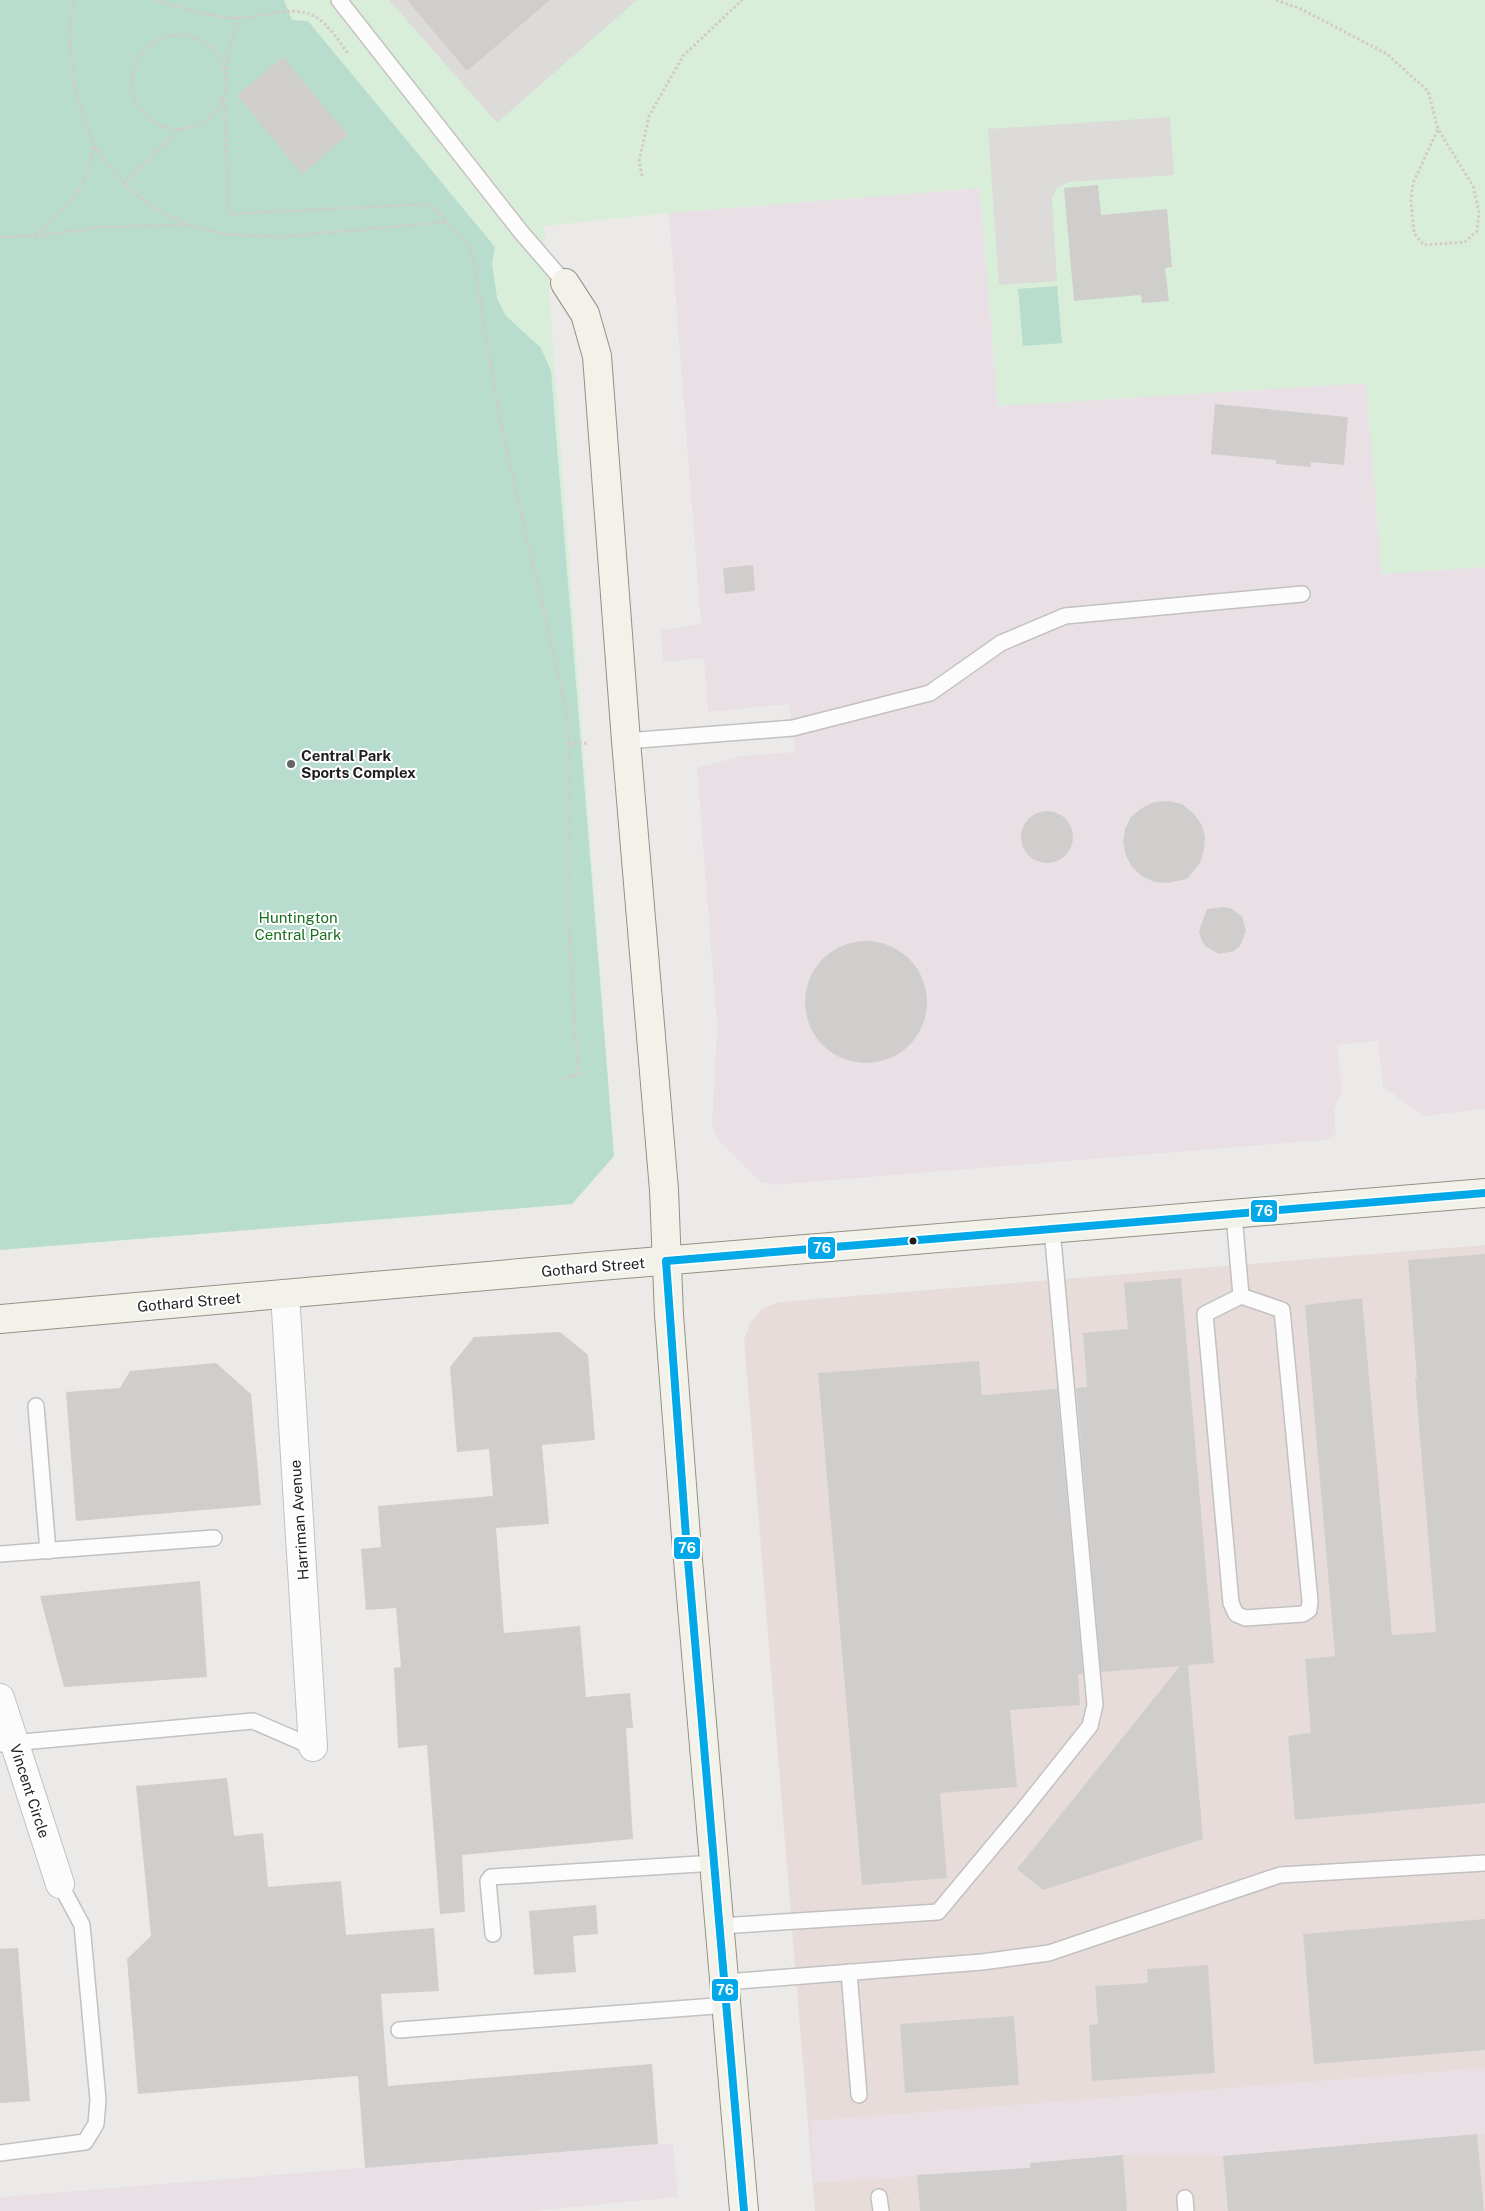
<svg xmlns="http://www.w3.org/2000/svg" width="1485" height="2211" font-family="'Public Sans',sans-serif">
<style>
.commercial{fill:#e8dcdb}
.industrial{fill:#e9e0e5}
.park{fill:#d8eed9}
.pitch{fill:#b8ddce}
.parking{fill:#dcdbda}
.building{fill:#d0cecd}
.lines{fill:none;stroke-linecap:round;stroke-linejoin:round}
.lane-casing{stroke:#c2c1c0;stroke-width:18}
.street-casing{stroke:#c2c1c0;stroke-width:30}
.secondary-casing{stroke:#929382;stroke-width:30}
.path{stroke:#d5c9c8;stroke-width:3;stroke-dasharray:2.5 2.5;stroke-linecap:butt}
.lane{stroke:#fcfcfc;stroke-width:15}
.street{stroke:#fcfcfc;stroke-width:28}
.secondary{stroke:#f2f2eb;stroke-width:28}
.bus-1-casing{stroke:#fff;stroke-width:11}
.bus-1{stroke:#02a8e7;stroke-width:8}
.poi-dot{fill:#666565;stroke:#fff;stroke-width:2}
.bus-dot{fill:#1e1e1e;stroke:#fff;stroke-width:2}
.labels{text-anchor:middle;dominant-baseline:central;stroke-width:4;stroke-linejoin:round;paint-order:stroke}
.poi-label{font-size:15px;font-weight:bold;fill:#1e1e1e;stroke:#fff;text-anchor:start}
.park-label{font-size:15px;fill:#1a6f21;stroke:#fff}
.street-label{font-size:15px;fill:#1e1e1e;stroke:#fff}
.line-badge{stroke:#fff;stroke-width:2}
.badge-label{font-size:14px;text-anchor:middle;font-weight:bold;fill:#fff}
</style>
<rect width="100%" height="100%" fill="#eceae8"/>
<path class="commercial" d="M1485,1245v966h-670l-71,-871 6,-17 12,-14 17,-7z"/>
<g class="industrial">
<path d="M980,188l18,218 369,-23 15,191 103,-7v542l-61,7 -41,-29 -5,-46 -41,4 5,45 -8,20 2,24 -11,6 -552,45 -13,-3 -42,-42 -6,-16 5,-98 -20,-258 43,-12 56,-4 -7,-48 -81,8 -4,-54 -41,4 -2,-32 40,-6 -32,-411z"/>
<path d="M1485,2068v66l-262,22 -100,-1 -93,8v5l-217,15 -2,-62z"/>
<path d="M658,2144h15l5,53 -146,14h-532v-14z"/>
</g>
<path class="park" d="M0,0h1485v567l-103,7 -16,-191 -368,23 -18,-218 -311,25 -125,13 70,930 -42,48 -572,46z"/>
<g class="pitch">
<path d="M0,0h284l8,20 16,1 187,226 -3,16 5,35 9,18 35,32 10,23 63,785 -42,48 -572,46z"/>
<path d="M1057,286l5,57 -39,3 -5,-57z"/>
</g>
<g class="parking">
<path d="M389,0h248l-140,123z"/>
<path d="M1170,117l4,58 -105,7 -12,6 -5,10 5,83 -58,4 -11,-156z"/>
</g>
<g class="building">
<path d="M407,0h143l-83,71z"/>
<path d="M283,57l65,78 -46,39 -65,-79z"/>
<path d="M1098,185l3,30 66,-6 5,58 -7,1 4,33 -27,2 -1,-8 -67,6 -10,-113z"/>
<path d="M1215,404l133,13 -4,48 -33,-3v5l-35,-3v-4l-65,-6z"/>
<path d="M753,565l2,26 -30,3 -2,-26z"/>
<path d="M1168,801l14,3 11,9 9,12 3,12 -1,13 -4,13 -13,16 -20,4 -13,-1 -12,-6 -10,-9 -6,-11 -3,-14 2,-13 6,-12 11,-9 12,-6z"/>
<circle cx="1047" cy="837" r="26"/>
<path d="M1223,907l7,1 12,8 4,15 -6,15 -6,5 -15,3 -14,-8 -4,-7 -2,-8 8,-22z"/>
<circle cx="866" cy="1002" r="61"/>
<path d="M1485,1254v549l-190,17 -7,-84 23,-3 -6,-74 30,-3 -30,-351 57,-7 30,337 44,-3 -21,-254h2l-9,-118z"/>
<path d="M1181,1278l33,385 -26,2 15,174 -160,51 -26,-21 163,-203 -79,6 -25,-284 11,-1 -4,-54 45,-4 -4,-46z"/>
<path d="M560,1332l28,23 7,85 -53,5 7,79 -53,4 8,105 76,-7 6,71 44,-4 3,35h-7l7,111 -171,16 3,57 -25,2 -13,-169 -29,3 -4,-80 7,-1 -5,-59 -30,2 -5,-61 20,-2 -3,-41 115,-10 -4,-47 -32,3 -7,-85 24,-30z"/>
<path d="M979,1361l3,34 75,-6 26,285h-5l2,31 -70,5 7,77 -77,6 7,85 -85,7 -44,-512z"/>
<path d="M216,1363l35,31 10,111 -185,16 -10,-129 54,-4 10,-17z"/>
<path d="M200,1581l7,96 -143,10 -24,-91z"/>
<path d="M227,1778l7,58 29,-3 5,54 73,-6 5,54 88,-7 5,63 -58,3 7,92 264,-22 6,80 -293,24 -7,-92 -220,18 -11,-135 24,-23 -15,-150z"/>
<path d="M596,1905l2,29 -25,2 3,36 -42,3 -5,-64z"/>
<path d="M1485,1919v131l-171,14 -11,-130z"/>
<path d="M18,1948l12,153 -30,2v-154z"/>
<path d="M1208,1965l7,108 -123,8 -3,-56 9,-1 -3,-38 53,-3 -1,-14z"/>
<path d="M1014,2016l5,69 -114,8 -5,-69z"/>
<path d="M1477,2134l7,77h-256l-5,-55z"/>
<path d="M1123,2155l4,56h-207l-3,-36 113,-7v-5z"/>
</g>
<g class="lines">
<defs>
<g id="lane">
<path d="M339,0l182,232 44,51"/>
<path d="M626,741l167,-13 137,-35 71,-50 64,-27 237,-22"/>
<path d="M1234,1214l7,82 41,14 28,291 -1,9 -6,4 -58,4 -9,-4 -5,-11 -26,-289 36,-18"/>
<path d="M36,1406l12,145"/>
<path d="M0,1554l214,-16"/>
<path d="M0,1744l253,-23 60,26"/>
<path d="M720,1926l218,-14 85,-102 67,-84 5,-21 -43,-476"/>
<path d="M493,1934l-5,-53 3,-4 224,-14"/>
<path d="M849,1972l10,123"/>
<path d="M725,1982l257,-20 67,-9 231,-78 205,-12"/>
<path d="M399,2030l329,-25"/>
<path d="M0,2153l85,-11 11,-18 2,-24 -16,-175 -22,-41"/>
<path d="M879,2197l2,14"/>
<path d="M1185,2198l1,13"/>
</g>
<g id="street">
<path d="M285,1294l28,453"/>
<path d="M0,1698l60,186"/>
</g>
<g id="secondary">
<path d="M565,283l20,31 12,42 29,385 38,449 5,125 17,222 58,674"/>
<path d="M0,1319l600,-53 885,-73"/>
</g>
</defs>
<use href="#lane" class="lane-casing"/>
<use href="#street" class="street-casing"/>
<use href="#secondary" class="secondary-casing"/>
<g class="path">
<path d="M73,0c-7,48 0,97 20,142 7,13 20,29 30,40 16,18 42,31 63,43"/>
<path d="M155,0c24,7 58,18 82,18 23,0 51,-12 73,-4 16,6 29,27 39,41"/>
<path d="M1276,0l25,9 86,45 41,37 10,38 35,57 6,26 -2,19 -12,11 -41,3 -10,-12 -3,-33 2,-17 25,-54"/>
<circle cx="179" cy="82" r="47"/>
<path d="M225,68l12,-50"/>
<path d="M224,99l5,115 196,-10 7,2 38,40 5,22 26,158 66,286 2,32 -1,170 10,160 -17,5"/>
<path d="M642,176l-3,-15 10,-45 34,-60 59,-56"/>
<path d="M124,183l56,-54"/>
<path d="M36,235c19,-19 43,-38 52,-64 3,-9 4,-18 6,-27"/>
<path d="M0,237l36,-1 66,-9 84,-2 38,9 55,3 167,-15"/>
<path d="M569,744l20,-1"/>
</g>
<use href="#lane" class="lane"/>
<use href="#street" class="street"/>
<use href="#secondary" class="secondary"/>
<defs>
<path id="bus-1" d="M744,2211l-58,-674 -20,-276 819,-68"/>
</defs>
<use href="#bus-1" class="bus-1-casing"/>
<use href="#bus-1" class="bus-1"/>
</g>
<circle class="poi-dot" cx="291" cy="764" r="5"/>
<circle class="bus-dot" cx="913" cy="1241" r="4.5"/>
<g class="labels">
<g class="poi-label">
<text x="301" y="755">Central Park<tspan x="301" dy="17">Sports Complex</tspan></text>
</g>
<g class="park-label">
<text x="298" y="917">Huntington<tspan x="298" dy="17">Central Park</tspan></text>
</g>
<g class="street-label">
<text transform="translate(593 1267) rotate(-5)">Gothard Street</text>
<text transform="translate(189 1302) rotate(-5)">Gothard Street</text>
<text transform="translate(299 1520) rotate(-94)">Harriman Avenue</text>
<text transform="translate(30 1791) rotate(72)">Vincent Circle</text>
</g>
</g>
<g class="line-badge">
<rect x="1250" y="1199" width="28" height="24" rx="5" fill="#02a8e7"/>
<rect x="807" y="1236" width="29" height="24" rx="5" fill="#02a8e7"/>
<rect x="673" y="1536" width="28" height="24" rx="5" fill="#02a8e7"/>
<rect x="711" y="1978" width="28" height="24" rx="5" fill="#02a8e7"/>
</g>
<g class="badge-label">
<text x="1264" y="1216">76</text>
<text x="822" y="1253">76</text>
<text x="687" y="1553">76</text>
<text x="725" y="1995">76</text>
</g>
</svg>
